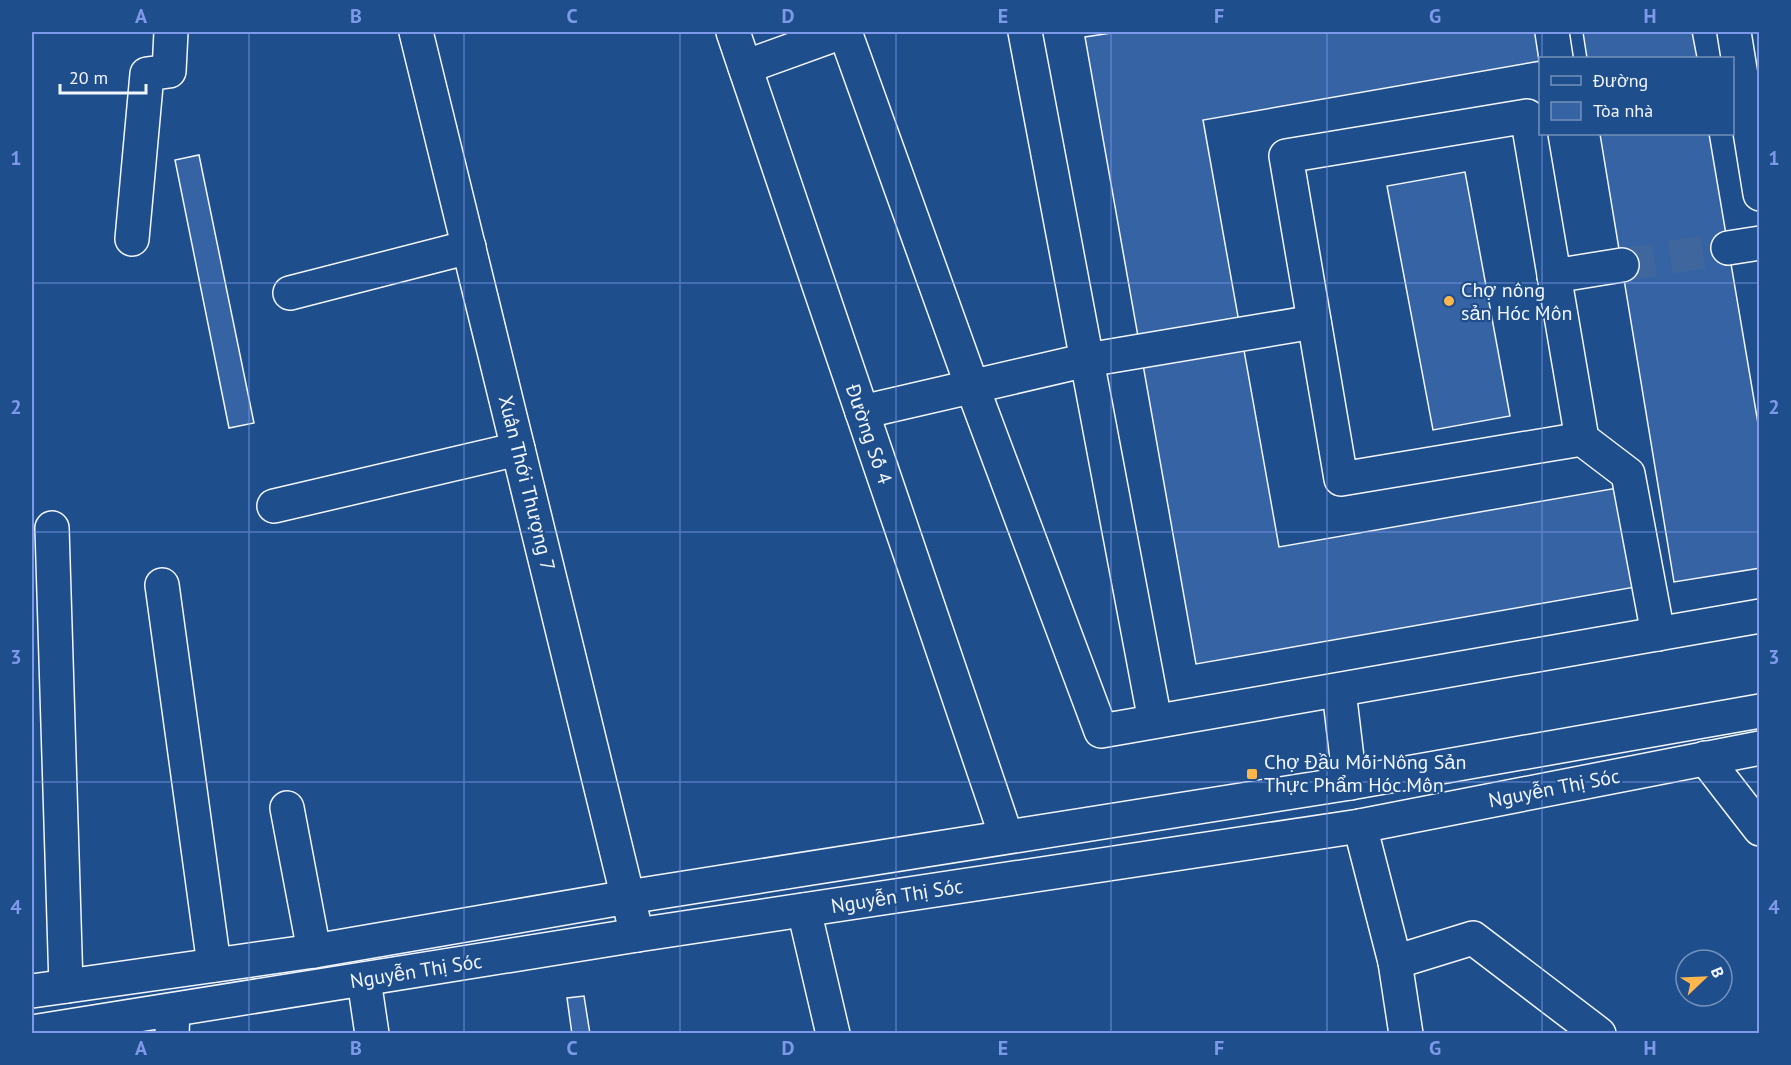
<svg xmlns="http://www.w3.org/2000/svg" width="1791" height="1065" font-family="'PT Sans',sans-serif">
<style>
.building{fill:#3563a3;stroke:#f2f6ff;stroke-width:1.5}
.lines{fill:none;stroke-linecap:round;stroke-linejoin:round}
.minor-tunnel{stroke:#3f679d;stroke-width:33;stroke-dasharray:33 16;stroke-linecap:butt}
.minor-casing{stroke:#f2f6ff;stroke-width:36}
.major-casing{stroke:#f2f6ff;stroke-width:36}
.minor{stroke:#1f4e8c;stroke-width:33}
.major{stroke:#1f4e8c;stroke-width:33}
.grid{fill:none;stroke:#7d9aea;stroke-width:1.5;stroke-opacity:0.55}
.poi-dot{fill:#ffb74d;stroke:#1f4e8c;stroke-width:2}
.labels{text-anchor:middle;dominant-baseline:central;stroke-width:4.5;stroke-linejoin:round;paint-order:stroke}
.poi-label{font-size:20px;fill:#f2f6ff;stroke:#1f4e8c;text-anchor:start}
.street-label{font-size:20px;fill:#f2f6ff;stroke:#1f4e8c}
.neatline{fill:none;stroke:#7d9aea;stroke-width:2}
.grid-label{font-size:20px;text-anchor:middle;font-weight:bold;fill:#7d9aea}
</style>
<rect width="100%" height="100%" fill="#1f4e8c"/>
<g class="building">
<path d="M1118,32h428l-6,29 -337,59 76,427 344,-60 18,99 -445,78 -111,-627z"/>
<path d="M1583,32h109l5,26h-110z"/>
<path d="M1600,134h109l51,301v133l-86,14z"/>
<path d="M199,155l55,268 -25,5 -54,-268z"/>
<path d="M1465,172l45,244 -77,14 -46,-244z"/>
<path d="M584,996l6,38h-18l-5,-36z"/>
</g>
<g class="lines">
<path class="minor-tunnel" d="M1622,265l106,-17"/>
<defs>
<g id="minor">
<path d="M416,32l221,903"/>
<path d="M733,32l273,804"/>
<path d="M845,32l127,354 129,345 659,-115"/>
<path d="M1025,32l130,689"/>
<path d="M1552,32l4,26"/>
<path d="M1734,32l26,162"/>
<path d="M745,67l97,-35"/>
<path d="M132,239l15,-165 22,-3 2,-39"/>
<path d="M1728,248l32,-5"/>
<path d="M1554,276l68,-11"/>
<path d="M290,293l179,-46"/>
<path d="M862,412l225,-52 227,-38"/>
<path d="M1582,439l-241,40 -55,-323 241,-40 55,323 46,35 30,160"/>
<path d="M274,506l244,-57"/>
<path d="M52,528l14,458"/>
<path d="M162,585l52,380"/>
<path d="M1339,691l11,92"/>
<path d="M1705,758l55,71"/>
<path d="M287,808l27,143"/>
<path d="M1360,826l35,136 78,-24 126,96"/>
<path d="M804,910l29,124"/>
<path d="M1395,962l11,72"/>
<path d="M364,980l8,54"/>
<path d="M172,1034l1,-24"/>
</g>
<g id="major">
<path d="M32,991l282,-40 314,-54 722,-114 410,-72"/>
<path d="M32,1032l605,-97 723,-109 400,-78"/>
</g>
</defs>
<use href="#minor" class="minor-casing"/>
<use href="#major" class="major-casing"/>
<use href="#minor" class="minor"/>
<use href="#major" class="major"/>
</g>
<path class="grid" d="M249,32v1002M464,32v1002M680,32v1002M896,32v1002M1111,32v1002M1327,32v1002M1542,32v26M1542,134v900M32,283h1728M32,532h1728M32,782h1728"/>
<g class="poi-dot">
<circle cx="1449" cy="301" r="6"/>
<rect x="1246" y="768" width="12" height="12" rx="3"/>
</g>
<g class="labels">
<g class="poi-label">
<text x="1461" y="290">Chợ nông<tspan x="1461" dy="23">sản Hóc Môn</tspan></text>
<text x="1264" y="762">Chợ Đầu Mối Nông Sản<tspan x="1264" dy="23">Thực Phẩm Hóc Môn</tspan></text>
</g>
<g class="street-label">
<text transform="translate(869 434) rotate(71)">Đường Số 4</text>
<text transform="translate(527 483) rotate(76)">Xuân Thới Thượng 7</text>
<text transform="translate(1554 788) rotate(-11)">Nguyễn Thị Sóc</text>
<text transform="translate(897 896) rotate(-9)">Nguyễn Thị Sóc</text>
<text transform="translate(416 971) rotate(-9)">Nguyễn Thị Sóc</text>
</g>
</g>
<rect width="1791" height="1065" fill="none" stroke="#1f4e8c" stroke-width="66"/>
<rect x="1539" y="57" width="195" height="78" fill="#1f4e8c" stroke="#7391ba" stroke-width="1.5"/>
<rect x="1551" y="76" width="30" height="9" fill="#1f4e8c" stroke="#7391ba" stroke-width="1.5"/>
<text x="1593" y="87" font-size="18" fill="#f2f6ff">Đường</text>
<rect x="1551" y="102" width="30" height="18" fill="#3563a3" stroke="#7391ba" stroke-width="1.5"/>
<text x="1593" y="117" font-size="18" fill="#f2f6ff">Tòa nhà</text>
<g transform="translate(1704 978) rotate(67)"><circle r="28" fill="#1f4e8c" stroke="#7391ba" stroke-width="1.5"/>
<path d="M0-4.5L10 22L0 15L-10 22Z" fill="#ffb74d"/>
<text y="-9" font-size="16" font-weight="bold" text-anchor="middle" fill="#f2f6ff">B</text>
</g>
<path d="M60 84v9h86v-9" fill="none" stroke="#f2f6ff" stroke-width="3"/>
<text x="69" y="84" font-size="18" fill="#f2f6ff" stroke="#1f4e8c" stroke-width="4.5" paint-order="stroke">20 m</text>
<rect x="33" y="33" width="1725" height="999" class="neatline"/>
<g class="grid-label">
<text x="141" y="23">A</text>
<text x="356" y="23">B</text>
<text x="572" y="23">C</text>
<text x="788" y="23">D</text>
<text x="1003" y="23">E</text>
<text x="1219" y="23">F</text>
<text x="1435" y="23">G</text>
<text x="1650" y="23">H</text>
<text x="16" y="165">1</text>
<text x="1774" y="165">1</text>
<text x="16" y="414">2</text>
<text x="1774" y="414">2</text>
<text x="16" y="664">3</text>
<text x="1774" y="664">3</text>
<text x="16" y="914">4</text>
<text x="1774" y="914">4</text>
<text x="141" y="1055">A</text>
<text x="356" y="1055">B</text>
<text x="572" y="1055">C</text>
<text x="788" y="1055">D</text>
<text x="1003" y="1055">E</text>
<text x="1219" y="1055">F</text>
<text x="1435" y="1055">G</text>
<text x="1650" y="1055">H</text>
</g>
</svg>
